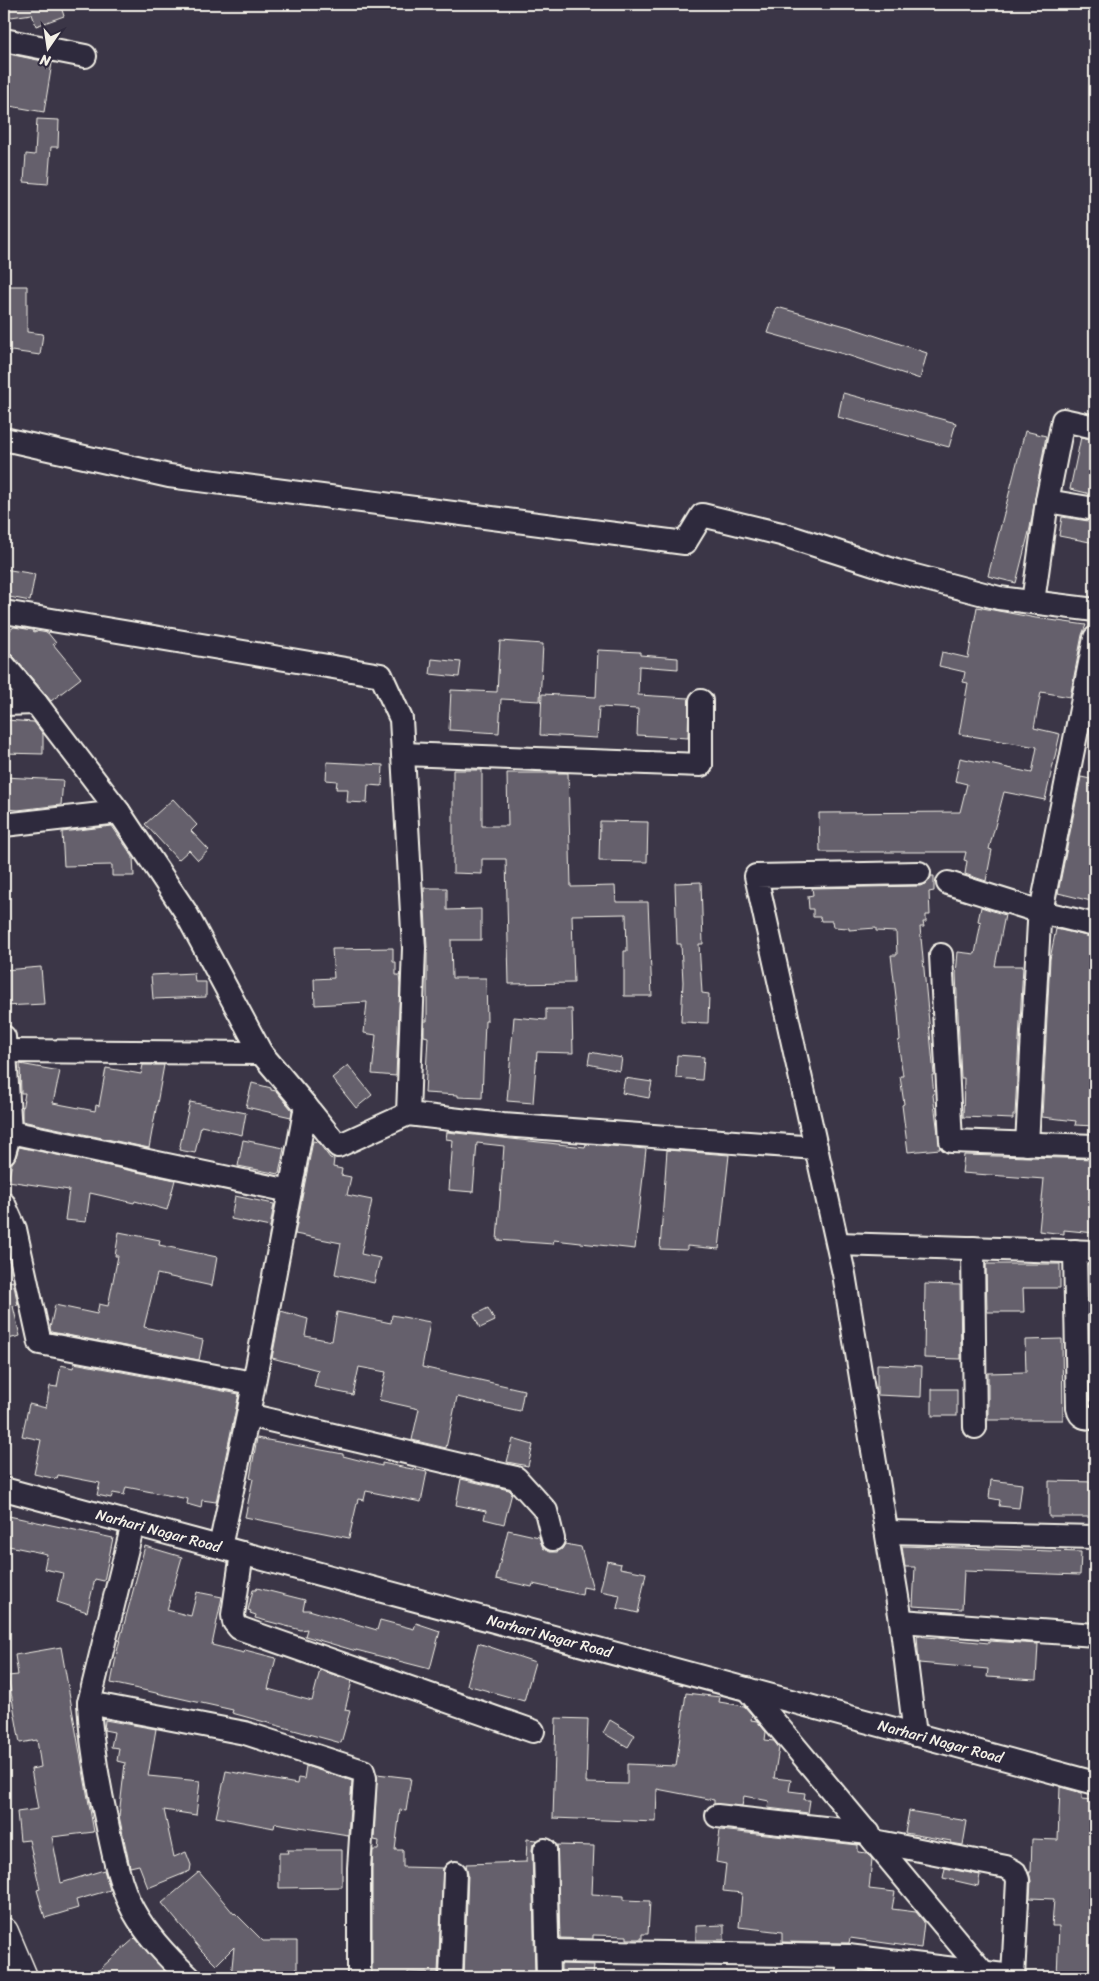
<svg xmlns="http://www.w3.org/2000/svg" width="1099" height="1981" font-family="Sriracha,sans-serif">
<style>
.building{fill:#65616c;stroke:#f4f1e8}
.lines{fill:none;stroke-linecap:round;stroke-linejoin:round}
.minor-casing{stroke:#f4f1e8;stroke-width:26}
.major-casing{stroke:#f4f1e8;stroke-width:31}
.minor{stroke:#2f2a3d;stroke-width:22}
.major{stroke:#2f2a3d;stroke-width:28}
.labels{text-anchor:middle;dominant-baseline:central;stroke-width:4.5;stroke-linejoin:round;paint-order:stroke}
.street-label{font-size:15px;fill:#f4f1e8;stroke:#2f2a3d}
</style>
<rect width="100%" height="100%" fill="#3b3647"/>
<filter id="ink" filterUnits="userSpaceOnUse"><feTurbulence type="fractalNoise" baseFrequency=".02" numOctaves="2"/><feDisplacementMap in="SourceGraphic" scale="10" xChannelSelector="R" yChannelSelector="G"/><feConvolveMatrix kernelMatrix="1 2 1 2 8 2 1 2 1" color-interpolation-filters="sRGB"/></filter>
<g filter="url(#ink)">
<g class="building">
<path d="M4,4h56l4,12 -28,10 -4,-12 -28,4z"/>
<path d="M4,53l48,10 -8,49 -40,-7z"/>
<path d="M37,119l22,1 -1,27h-7l-3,37 -24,-2 2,-28 9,1z"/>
<path d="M4,286h23v46l16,2 -3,21 -36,-5z"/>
<path d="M777,307l72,20 78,26 -7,26 -73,-24 -79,-22z"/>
<path d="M843,393l113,30 -7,24 -111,-30z"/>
<path d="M1025,431l21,5 -16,92 -14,55 -28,-7z"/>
<path d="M1081,437l14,3v55l-25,-6z"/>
<path d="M1062,517l33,5v21l-36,-7z"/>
<path d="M4,569l31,5 -5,27 -26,-5z"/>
<path d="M977,607l59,11 50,7 -4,10 -12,62 -29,-5 -7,36 26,6 -15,66 -41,-8 -15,57 3,1 -6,31 -21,-7 2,-13 -3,-1 2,-8h-146l-1,-39 141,-1 7,-28 -12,-3 5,-23 72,15 5,-26 -78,-13 9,-51 -5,-1 2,-10 -26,-6 3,-14 26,6z"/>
<path d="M14,627l19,3 1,2 2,-1 12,2 8,10 -3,1 28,34 -30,23 -37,-44 -10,-9v-14z"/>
<path d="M500,641l43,3 -3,57 -39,-2 -2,34 -50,-3 2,-40 46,2z"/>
<path d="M598,650l42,2v3l38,3v11l-39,-3 -1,29 51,3 -1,40 -51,-3 1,-26 -39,-2 -2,31 -57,-3 2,-41 54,3z"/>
<path d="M432,659l29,3 -2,15 -29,-3z"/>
<path d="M5,720l29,2 9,12v20l-39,-1z"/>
<path d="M327,762l56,3 -1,21 -14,-1 -1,18 -20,-1 1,-13h-12l1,-8 -11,-1z"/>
<path d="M453,770h29v56h26l-1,-53h61l3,114 44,-1 1,16h32l4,94h-28v-45h3l-1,-37 -54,1 2,68 -65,1 -3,-125h-24v15l-29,-1z"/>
<path d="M4,777l59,3 -2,25 -43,5 -14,-1z"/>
<path d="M1081,777l14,3v122l-37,-9z"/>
<path d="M173,799l24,26 -6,6 18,19 -11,10 -9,-10 -11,10 -33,-36z"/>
<path d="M600,821l48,1 -1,40 -48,-1z"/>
<path d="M112,826l21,31 1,19h-22v-11l-48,1 -2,-34z"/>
<path d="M931,876h3v15l-5,1 1,23h-4v7h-3l1,5h-4l14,148h-2l2,19 -1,1 7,54 -32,3 -6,-47 2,-1 -4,-28h3l-5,-35 2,-1 -2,-27 -7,-58h6l-1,-23 -20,-1v-3l-27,2v-2l-16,-1 -1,-6h-11l-1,-4h-7v-8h-4l-1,-13 5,-1 -1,-7 108,-2 6,-2z"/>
<path d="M701,882l2,62h-4l3,49 7,1 -1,29 -27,-1 2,-40 -2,-38h-4l-2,-61z"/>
<path d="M424,888h23v22l34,-1v31h-30l1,38h34l1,43h-2l-3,77 -24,-1v-2l-33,-2 3,-56 -4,-1v-15h3v-74z"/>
<path d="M981,907l24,8 -10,51h28l-8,149h-2v4l-50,-2 1,-39h-3l-5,-104 2,-22 17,2 6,-32 -3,-1z"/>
<path d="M1056,929l39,9v188l-20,-1 1,-4 -34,-4 8,-158z"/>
<path d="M393,948v14h3v13h3l1,10 -4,91 -24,-2 4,-39 -12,-2 3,-31 -52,3 -1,-26 20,-1 -2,-29z"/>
<path d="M41,967l3,37 -40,2v-36z"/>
<path d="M194,973l1,9h11v15l-53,2 -2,-24z"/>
<path d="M546,1009h26l1,44 -36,-1 -4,51 -26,-2 7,-84 32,3z"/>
<path d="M590,1052l32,6 -2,13 -32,-7z"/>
<path d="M677,1055l27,2 -2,23 -26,-2z"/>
<path d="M20,1064l40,7 -7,32 42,8 1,-6 3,1 7,-38 35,6 2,-9h21l-15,83 -127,-27v-11l3,-17h-4z"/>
<path d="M348,1065l24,30 -16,13 -24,-30z"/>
<path d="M625,1078l27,4 -3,16 -27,-5z"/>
<path d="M252,1083l19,5v2l5,1 16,19 -1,7 -45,-10z"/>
<path d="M190,1102l56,11 -4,22 -41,-9 -6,27 -16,-3z"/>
<path d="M447,1132l138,15 1,-3 60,5 -11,100 -81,-9 -1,4 -56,-4 7,-94 -27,-3 -4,49 -24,-2 4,-50 -7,-1z"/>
<path d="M243,1140l41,8 -5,26 -41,-8z"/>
<path d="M313,1141l5,1 12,16 4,1 -1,8 9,2 -1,6 10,2 -4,18 25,5 -11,54 19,4 -6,25 -39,-9 6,-31 -46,-9z"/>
<path d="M19,1147l156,33 -8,30 -32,-9 -1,2 -44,-10 -4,29 -21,-2 4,-30 -61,-9 4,-18 4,-6z"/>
<path d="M667,1150l62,5 -10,94 -32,-3v4l-27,-1z"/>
<path d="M964,1155l131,4v74l-31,-3v4l-25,-3 5,-52 -82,-6z"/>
<path d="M235,1196l39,8 -4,23 -39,-8z"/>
<path d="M119,1232l41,8 -1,5 58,12 -5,29 -55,-12 -13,53 59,13 -4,20 -148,-28 -1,-4 5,-23 42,9 2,-10 9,2 10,-50h-3z"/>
<path d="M986,1264h74v24h-37l1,24h-37z"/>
<path d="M13,1281l5,24 -5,1 7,30 -16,4v-57z"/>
<path d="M925,1284l35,1 1,74 -37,-1z"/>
<path d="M488,1308l7,13 -15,7 -6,-13z"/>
<path d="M281,1311l27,8 -3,17 27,5 5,-29 54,11 1,-8 38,7 -8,45 102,23 -4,21 -63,-14 -11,51 -34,-8 7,-31 -40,-9 7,-28 -27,-5 -6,28 -39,-8 4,-17 -46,-12z"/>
<path d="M1062,1339l1,81h-75v-47l38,-1 -1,-32z"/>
<path d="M74,1363l165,31 -23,108 -14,-2 -1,8 -14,-4 1,-5 -62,-12 -2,8 -11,-2 -2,5 -14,-3 3,-12 -42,-8 -1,4 -23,-5 7,-34 -19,-4 7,-32 17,4 4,-22 7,1 4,-22 12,3z"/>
<path d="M877,1364l45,2 -1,31 -44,-2z"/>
<rect x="932" y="1389" width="25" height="27"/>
<path d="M257,1438l86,16v2l39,10v-3l45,9 -6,30 -55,-11 -2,9 -6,-1 -9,39 -104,-21 8,-38 -3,-1z"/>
<path d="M513,1439l20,6 -5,21 -21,-4z"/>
<path d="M461,1479l48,11 3,3 -8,31 -20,-5 2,-8 -30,-6z"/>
<path d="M991,1480l31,4 -3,24 -20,-2 1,-6 -11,-2z"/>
<path d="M1049,1481l46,1v35h-46z"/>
<path d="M4,1515l109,23 -9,43 -9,-2 -8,33 -30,-10 6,-29 -19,-4 3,-15 -43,-9z"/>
<path d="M508,1530l31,7 4,11 7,4h7l5,-3 3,-5 16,3 12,42 -10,-2 -1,8 -49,-11 -1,3 -36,-8z"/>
<path d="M145,1546l37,11 -15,53 24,6 6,-24 25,5 -10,48 32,8 1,-3 31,8 -8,31 44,12 8,-31 32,11 -7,29 5,1 -9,32 -109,-30 1,-3 -122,-27 7,-36z"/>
<path d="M902,1546l179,6 -1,23 -116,-4 -2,38 -49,-3 2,-39h-10z"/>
<path d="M607,1561l14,3 -1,4 26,5 -8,40 -21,-5 3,-13 -20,-4z"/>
<path d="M257,1588l48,12 -2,10h6l68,20 3,-10 34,9 2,-6 24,8 -10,38 -74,-19v1l-51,-15 2,-7 -6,1 -46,-12 1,-3 -6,-2 1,-2 -3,-1 5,-20h3z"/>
<path d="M917,1636l72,7v-2l49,3 -2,36 -49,-3 1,-8 -69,-6z"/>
<path d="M478,1643l57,19 -11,39 -57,-16z"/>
<path d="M61,1647l33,185 -42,5 9,46 43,-13 6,20 -34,10 2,8 -33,10 -8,-28 3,-1 -11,-49 -9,1 -3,-29 21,-3 -7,-40 10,-2 -4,-27 -17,3 -12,-67 10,-1 -3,-20z"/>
<path d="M686,1693l34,4 -1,5 25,4 8,9 -1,5 6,1 9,11 -1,8 9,1 5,7 -5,30 17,2 -2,11 16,2 -1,7h6l-2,13 -40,-5 1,-7 -25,-5 -2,10 -28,-2v-4l-57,-11 -1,33 -103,-4 3,-100 32,1 -2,64 41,1v-20l49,2z"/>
<path d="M105,1720l51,9 -8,47 52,5 -4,34 -32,-5 10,47 12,-5 5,13 -1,6 -42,17 -9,-23 -9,2 -11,-51 6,-53 -8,-2 2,-13 -8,-1 3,-15 -10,-2z"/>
<path d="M610,1720l25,15 -7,12 -25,-14z"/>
<path d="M306,1766l46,15 -4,54 -73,-12 -1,5 -58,-11 10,-46 71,13 1,-6 6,1z"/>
<path d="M377,1774l34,4 -5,33 -6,-1 -5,40h8v17l40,1 -5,105 -30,-1v4l-36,1v-109l1,-18h5l1,-9 -5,-1z"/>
<path d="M1060,1787l22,6v6l13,1v177h-38l2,-51h-7l2,-27 -24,-1 1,-17 -2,-9h2l1,-33 26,1z"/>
<path d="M909,1811l58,10 -4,24 -12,-2v-2l-46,-8z"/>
<path d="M720,1830l138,15v7l9,1 5,6 -3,30 26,3 -3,17 24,3 8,10 -3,26 -71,-10 -1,5 -67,-1v-10l-43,-5 3,-34 -19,-2 3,-27 -10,-2z"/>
<path d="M527,1839l10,1 -4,4 -1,6 3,127h-71l4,-103 -2,-10 60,-2z"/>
<path d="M557,1845l37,1 -2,48 32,2v4l26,1 -2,33h-6v5h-15v-3l-34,-1v4l-33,-1z"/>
<path d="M287,1850h55v37l-63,1v-35h9z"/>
<path d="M945,1868l35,7 -2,11 -35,-8z"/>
<path d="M199,1872l35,42 1,-1 28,28h34v36h-66l3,-30 -18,18 -15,-15 -39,-47z"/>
<path d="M724,1925v15h-28v-14z"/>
<path d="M135,1938l35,39h-79l19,-17z"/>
<path d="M561,1964l33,1 -1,12h-32z"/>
</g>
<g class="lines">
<defs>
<g id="minor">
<path d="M4,40l81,16"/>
<path d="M4,439l165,37 516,67 17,-28 79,19 115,37 103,27 96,12"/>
<path d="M1047,501l48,8"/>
<path d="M1033,602l14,-101 16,-81 32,7"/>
<path d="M4,612l377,63 20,44 13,229 -6,166"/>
<path d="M4,665l32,38 83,109 -115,13"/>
<path d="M4,704l32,-1"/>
<path d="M403,754l298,11v-64"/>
<path d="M119,812l66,99 76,142"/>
<path d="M948,883l93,29 54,13"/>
<path d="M941,955l10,186 144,5"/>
<path d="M4,1051l257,2 45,53"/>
<path d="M10,1132l280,59"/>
<path d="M1027,1144l12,-222 56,-284"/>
<path d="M4,1153l6,-21 -6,-95"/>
<path d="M4,1204l11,25 25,114 213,40"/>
<path d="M838,1244l257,8"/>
<path d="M973,1248l2,179"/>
<path d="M1075,1251l3,157c2,10 8,10 17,10"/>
<path d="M248,1415l268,63 30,33 7,28"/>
<path id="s1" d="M4,1489l1091,294"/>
<path d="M133,1524l-44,179c2,40 9,80 18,120 6,29 12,61 26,87 15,27 34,47 56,67"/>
<path d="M888,1532l207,5"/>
<path d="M220,1547l28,-132 58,-309 32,40 70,-32 95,11 313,23"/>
<path d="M242,1553l-9,62 1,7 5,6 294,103"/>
<path d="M901,1621l194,14"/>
<path d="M747,1689l236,283"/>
<path d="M89,1703l156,30 118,38 2,7 -6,90v109"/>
<path d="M915,1735l-14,-114 -57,-347 -88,-398 163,-3"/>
<path d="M717,1816l152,17"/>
<path d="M874,1841l132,26 9,5 3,8 -5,97"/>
<path d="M545,1850l3,127"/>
<path d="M548,1951l300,5 164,20"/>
<path d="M848,1956v21"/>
<path d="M451,1977l4,-104"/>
</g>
<path id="major" d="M4,1932l19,45"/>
</defs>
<use href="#minor" class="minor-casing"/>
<use href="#major" class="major-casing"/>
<use href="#minor" class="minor"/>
<use href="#major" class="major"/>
</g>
</g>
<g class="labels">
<g class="street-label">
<text stroke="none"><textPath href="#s1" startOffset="160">Narhari Nagar Road</textPath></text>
<text stroke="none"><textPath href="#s1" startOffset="565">Narhari Nagar Road</textPath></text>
<text stroke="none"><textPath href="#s1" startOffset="970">Narhari Nagar Road</textPath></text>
</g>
</g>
<rect width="1099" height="1981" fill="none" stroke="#2f2a3d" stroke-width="20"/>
<rect x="10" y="10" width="1079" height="1961" fill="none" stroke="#f4f1e8" stroke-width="2" filter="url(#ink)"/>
<g transform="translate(48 48) rotate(193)" stroke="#2f2a3d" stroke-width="4" paint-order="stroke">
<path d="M0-4L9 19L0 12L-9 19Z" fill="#f4f1e8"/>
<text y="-8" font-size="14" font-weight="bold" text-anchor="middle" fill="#f4f1e8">N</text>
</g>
</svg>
